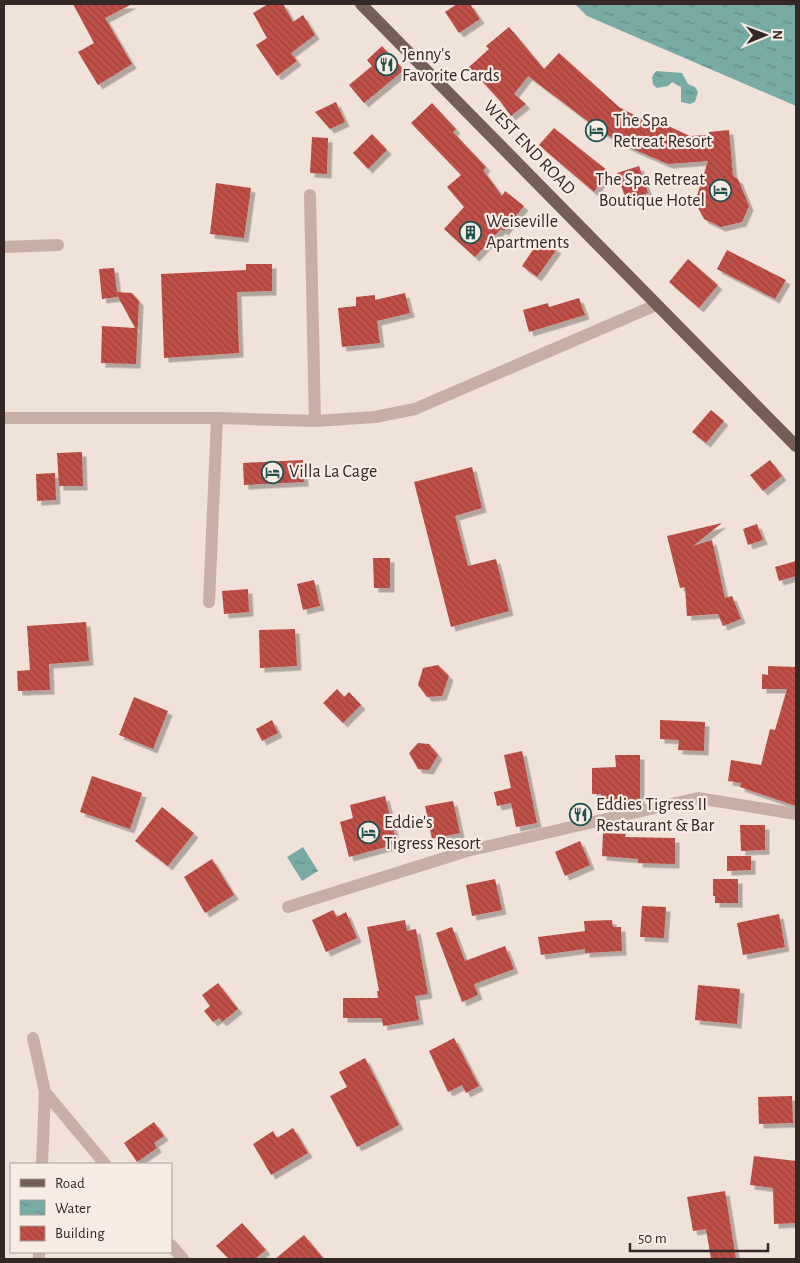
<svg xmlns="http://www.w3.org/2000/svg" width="800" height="1263" font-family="'Alegreya Sans',sans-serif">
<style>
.water{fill:url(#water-ripples)}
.building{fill:url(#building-back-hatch);filter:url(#shadow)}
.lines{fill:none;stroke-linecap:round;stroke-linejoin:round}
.minor{stroke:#c7afa6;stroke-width:12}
.major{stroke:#755d58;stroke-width:12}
.labels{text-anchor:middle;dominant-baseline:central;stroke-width:4.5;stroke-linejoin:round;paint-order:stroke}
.poi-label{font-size:18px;fill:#332826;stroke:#f8ece5;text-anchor:start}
.street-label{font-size:18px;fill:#332826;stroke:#f8ece5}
</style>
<defs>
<pattern id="water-ripples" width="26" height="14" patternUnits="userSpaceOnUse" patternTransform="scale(1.25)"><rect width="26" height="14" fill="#79aba5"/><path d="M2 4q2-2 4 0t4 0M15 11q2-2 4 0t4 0" fill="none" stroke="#648b86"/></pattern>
<pattern id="building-back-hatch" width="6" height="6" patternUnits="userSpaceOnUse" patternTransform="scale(1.25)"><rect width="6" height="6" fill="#c05047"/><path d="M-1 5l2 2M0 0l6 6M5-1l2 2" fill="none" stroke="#9d423b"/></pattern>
<filter id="shadow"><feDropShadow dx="4.5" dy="4.5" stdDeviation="0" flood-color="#0004"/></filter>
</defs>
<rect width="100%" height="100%" fill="#f0e1d9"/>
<g class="water">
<path d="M575,4h221v102l-209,-90z"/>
<path d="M656,71l26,2 6,11 7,3 3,5 -3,10 -5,2 -9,-2v-15l-9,-5 -4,4 -11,2 -4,-3 -1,-8z"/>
<path d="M303,847l15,24 -16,10 -15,-24z"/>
</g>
<g class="building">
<path d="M73,4h59l-27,14 27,46 -34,21 -20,-33 16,-9z"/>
<path d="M268,4h15l10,18 10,-7 12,20 -24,18 6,8 -20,15 -21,-31 11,-7 -14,-25z"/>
<path d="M457,4h13l10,15 -21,14 -14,-21z"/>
<path d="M509,27l35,42 15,-16 60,54 32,17 2,-5 37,17 19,-1v-3l20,-2 4,46 5,3 11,27 -7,16 -21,5 -17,-8 -9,-17 13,-41 -40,3 -35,-15 -31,-17 -74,-56 -14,18 12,10 -15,12 -11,-15 -31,-34 20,-18 -3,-3z"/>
<path d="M382,46l22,24 -40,33 -15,-18 23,-19 -5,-6z"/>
<path d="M336,102l9,20 -15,7 -15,-17z"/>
<path d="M432,103l24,26 -3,3 33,35 -3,3 19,26 3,-5 19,15 -20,25 -3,-2 -26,28 -31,-28 20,-22 -17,-20 14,-12 -50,-52z"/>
<path d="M554,128l54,43 -14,21 -55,-47z"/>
<path d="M372,134l15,16 -19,19 -15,-16z"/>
<path d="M312,137l16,1 -1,36 -17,-1z"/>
<path d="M639,166l9,27 -22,7 -9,-27z"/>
<path d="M216,183l35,5 -7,50 -34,-4z"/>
<path d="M541,238l16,11 -20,28 -15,-11z"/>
<path d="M727,250l59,30 -11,19 -58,-30z"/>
<path d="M688,259l30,26 -19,23 -30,-26z"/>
<path d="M246,264h26v27l-35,1 2,61 -75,5 -3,-84 85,-4z"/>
<path d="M114,268l3,24 15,1 7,8 -3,63 -35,-1 1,-37 33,2 -18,-33v2l-15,2 -3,-30z"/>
<path d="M405,293l5,20 -33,8 3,22 -38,4 -4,-39 18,-2v-9l19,-2v5z"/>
<path d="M579,298l6,17 -56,17 -6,-22 25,-7 1,4z"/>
<path d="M711,410l13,11 -18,22 -14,-11z"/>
<path d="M82,452l1,34h-24l-2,-33z"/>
<path d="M303,460l1,22 -60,3 -1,-22z"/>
<path d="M770,460l12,16 -19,15 -13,-16z"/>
<path d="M472,467l10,41 -27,8 13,50 28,-7 13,52 -58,16 -37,-145z"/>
<path d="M55,473l1,27 -19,1 -1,-27z"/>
<path d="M722,523l-29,23 19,-6 13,58 7,-2 9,23 -18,7 -5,-12 -31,2 -2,-29 -5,1 -13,-52z"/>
<path d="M757,524l6,16 -15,5 -5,-16z"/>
<path d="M373,558h17v30h-16z"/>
<path d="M796,561v15l-17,5 -4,-14z"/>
<path d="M314,580l6,26 -17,4 -6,-26z"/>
<path d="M248,589l1,23 -25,2 -2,-23z"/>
<path d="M86,622l3,39 -40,3 1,26 -32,1 -1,-20 13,-1 -3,-44z"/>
<path d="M295,629l2,37 -37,2 -1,-38z"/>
<path d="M438,665l11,11 -7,20 -15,1 -9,-12 5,-17z"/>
<path d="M768,666l28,1v139l-56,-19 1,-4 -13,-2 3,-21 30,5 9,-36 5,1 12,-41h-25v-15l6,1z"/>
<path d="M337,689l7,8 5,-5 12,13 -18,18 -20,-20z"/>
<path d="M134,697l34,14 -15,38 -34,-14z"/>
<path d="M272,720l6,13 -16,8 -6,-12z"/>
<path d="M660,720l45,2 -1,29 -26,-1 1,-10 -19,-1z"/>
<path d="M418,743l11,1 9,11 -9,15 -11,-1 -9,-16z"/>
<path d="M522,751l15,72 -21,4 -5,-24 -14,3 -3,-14 17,-4 -7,-33z"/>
<path d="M615,755h25v46h-39v-7h-9v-26l24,-1z"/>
<path d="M92,776l50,17 -12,36 -50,-17z"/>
<path d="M385,796l12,48 -48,13 -9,-35 13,-4 -3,-13z"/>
<path d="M453,801l7,32 -28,6 -7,-33z"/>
<path d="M162,807l32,26 -26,33 -33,-25z"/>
<path d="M740,825h25v25l-24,1z"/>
<path d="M603,833l23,1 -1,3 50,1v26l-37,-1v-4l-36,-3z"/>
<path d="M580,841l10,24 -25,11 -10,-24z"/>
<path d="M727,856h24v14l-24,1z"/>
<path d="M212,859l22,36 -29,18 -21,-36z"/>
<path d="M495,879l7,31 -30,6 -6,-31z"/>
<path d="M713,879h25v24h-23v-7h-2z"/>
<path d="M642,906l24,1 -2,31 -24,-1z"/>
<path d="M333,910l4,7 9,-5 11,26 -31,14 -14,-32z"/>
<path d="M779,914l6,33 -42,8 -6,-32z"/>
<path d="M405,920l2,11 9,-2 12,65 -13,2 4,24 -36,6 -1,-8h-39v-20h35l-1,-7h2l-12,-64z"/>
<path d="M612,920l1,7h8l1,24 -37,2v-4l-44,6 -3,-18 47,-6 -1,-10z"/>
<path d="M452,927l13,34 40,-15 9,23 -40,15 4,11 -16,7 -26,-69z"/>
<path d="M218,983l20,26 -16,13 -3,-4 -6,4 -9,-11 6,-5 -8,-11z"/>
<path d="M698,985l42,4 -3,35 -42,-4z"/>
<path d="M454,1038l25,48 -13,7 -4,-8 -14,7 -19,-41z"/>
<path d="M365,1058l34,67 -42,22 -27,-51 17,-9 -8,-15z"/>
<path d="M792,1096l1,27 -34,1 -1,-27z"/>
<path d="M154,1122l10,14 -10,7 3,5 -20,14 -13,-19z"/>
<path d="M293,1128l15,25 -37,22 -18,-31 20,-13 4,7z"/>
<path d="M754,1156l42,5v62l-22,1 -1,-36 -23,-3z"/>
<path d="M725,1191l11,68h-25l-5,-30 -13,2 -6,-34z"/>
<path d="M242,1223l24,27 -11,9h-26l-13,-13z"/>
<path d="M304,1235l20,24h-49z"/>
</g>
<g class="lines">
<g class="minor">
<path d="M310,195l5,226"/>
<path d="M4,247l54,-2"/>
<path d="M4,418h213l98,3 60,-4 40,-8 241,-104"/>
<path d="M209,602l8,-184"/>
<path d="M288,907l179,-56 231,-53 98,16"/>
<path d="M33,1038l12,54 -3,72"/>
<path d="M45,1092l60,72"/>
<path d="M171,1245l12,14"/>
<path d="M39,1259v-7"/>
</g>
<path class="major" d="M361,4l435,442"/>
</g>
<defs>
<symbol id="restaurant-ring" viewBox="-11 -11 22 22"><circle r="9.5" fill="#f8ece5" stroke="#1e524d" stroke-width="1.5"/><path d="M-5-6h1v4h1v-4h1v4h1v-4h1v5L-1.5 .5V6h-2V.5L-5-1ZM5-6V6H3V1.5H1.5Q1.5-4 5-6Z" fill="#1e524d"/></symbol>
<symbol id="hotel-ring" viewBox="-11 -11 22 22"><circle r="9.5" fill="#f8ece5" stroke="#1e524d" stroke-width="1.5"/><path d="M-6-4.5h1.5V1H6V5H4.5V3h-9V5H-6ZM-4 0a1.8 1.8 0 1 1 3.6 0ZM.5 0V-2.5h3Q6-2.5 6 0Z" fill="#1e524d"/></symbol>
<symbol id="building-ring" viewBox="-11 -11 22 22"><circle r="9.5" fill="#f8ece5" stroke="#1e524d" stroke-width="1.5"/><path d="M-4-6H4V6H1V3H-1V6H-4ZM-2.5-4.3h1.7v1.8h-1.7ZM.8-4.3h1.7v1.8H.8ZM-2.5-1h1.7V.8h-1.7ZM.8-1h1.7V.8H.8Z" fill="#1e524d"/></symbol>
</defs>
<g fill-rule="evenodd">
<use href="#restaurant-ring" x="374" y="52" width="25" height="25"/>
<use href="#hotel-ring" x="584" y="118" width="25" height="25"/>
<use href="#hotel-ring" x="708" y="178" width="25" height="25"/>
<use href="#building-ring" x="458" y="220" width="25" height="25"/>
<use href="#hotel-ring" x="260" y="460" width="25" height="25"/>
<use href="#restaurant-ring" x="568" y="802" width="25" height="25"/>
<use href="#hotel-ring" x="356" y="820" width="25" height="25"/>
</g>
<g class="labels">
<g class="poi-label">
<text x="402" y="55">Jenny's<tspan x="402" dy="21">Favorite Cards</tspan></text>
<text x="613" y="121">The Spa<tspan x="613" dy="21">Retreat Resort</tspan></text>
<text x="705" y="180" text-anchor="end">The Spa Retreat<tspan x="705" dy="21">Boutique Hotel</tspan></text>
<text x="486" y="222">Weiseville<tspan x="486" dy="21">Apartments</tspan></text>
<text x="289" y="472">Villa La Cage</text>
<text x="596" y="805">Eddies Tigress II<tspan x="596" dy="21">Restaurant &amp; Bar</tspan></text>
<text x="384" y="823">Eddie's<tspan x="384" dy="21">Tigress Resort</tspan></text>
</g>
<g class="street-label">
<text transform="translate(529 148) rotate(46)">WEST END ROAD</text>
</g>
</g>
<rect width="800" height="1263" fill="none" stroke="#332826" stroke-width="10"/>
<rect x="10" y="1163" width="162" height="90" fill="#f8ece5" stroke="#a99e99"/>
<rect x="20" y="1179" width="25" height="8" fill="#755d58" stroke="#a99e99"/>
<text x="55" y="1188" font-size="15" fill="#332826">Road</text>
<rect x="20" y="1200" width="25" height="15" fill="url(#water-ripples)" stroke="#a99e99"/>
<text x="55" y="1213" font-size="15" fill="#332826">Water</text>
<rect x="20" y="1226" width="25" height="15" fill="url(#building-back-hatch)" stroke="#a99e99"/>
<text x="55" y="1238" font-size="15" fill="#332826">Building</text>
<g transform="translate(765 35) rotate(89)" stroke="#f8ece5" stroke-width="4" paint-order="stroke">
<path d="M0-4L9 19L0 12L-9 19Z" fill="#332826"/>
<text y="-8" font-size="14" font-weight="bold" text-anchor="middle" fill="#332826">N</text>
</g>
<path d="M630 1243v8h138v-8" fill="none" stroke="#332826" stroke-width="2.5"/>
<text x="638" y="1243" font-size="15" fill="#332826" stroke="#f8ece5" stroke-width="4" paint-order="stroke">50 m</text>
</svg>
